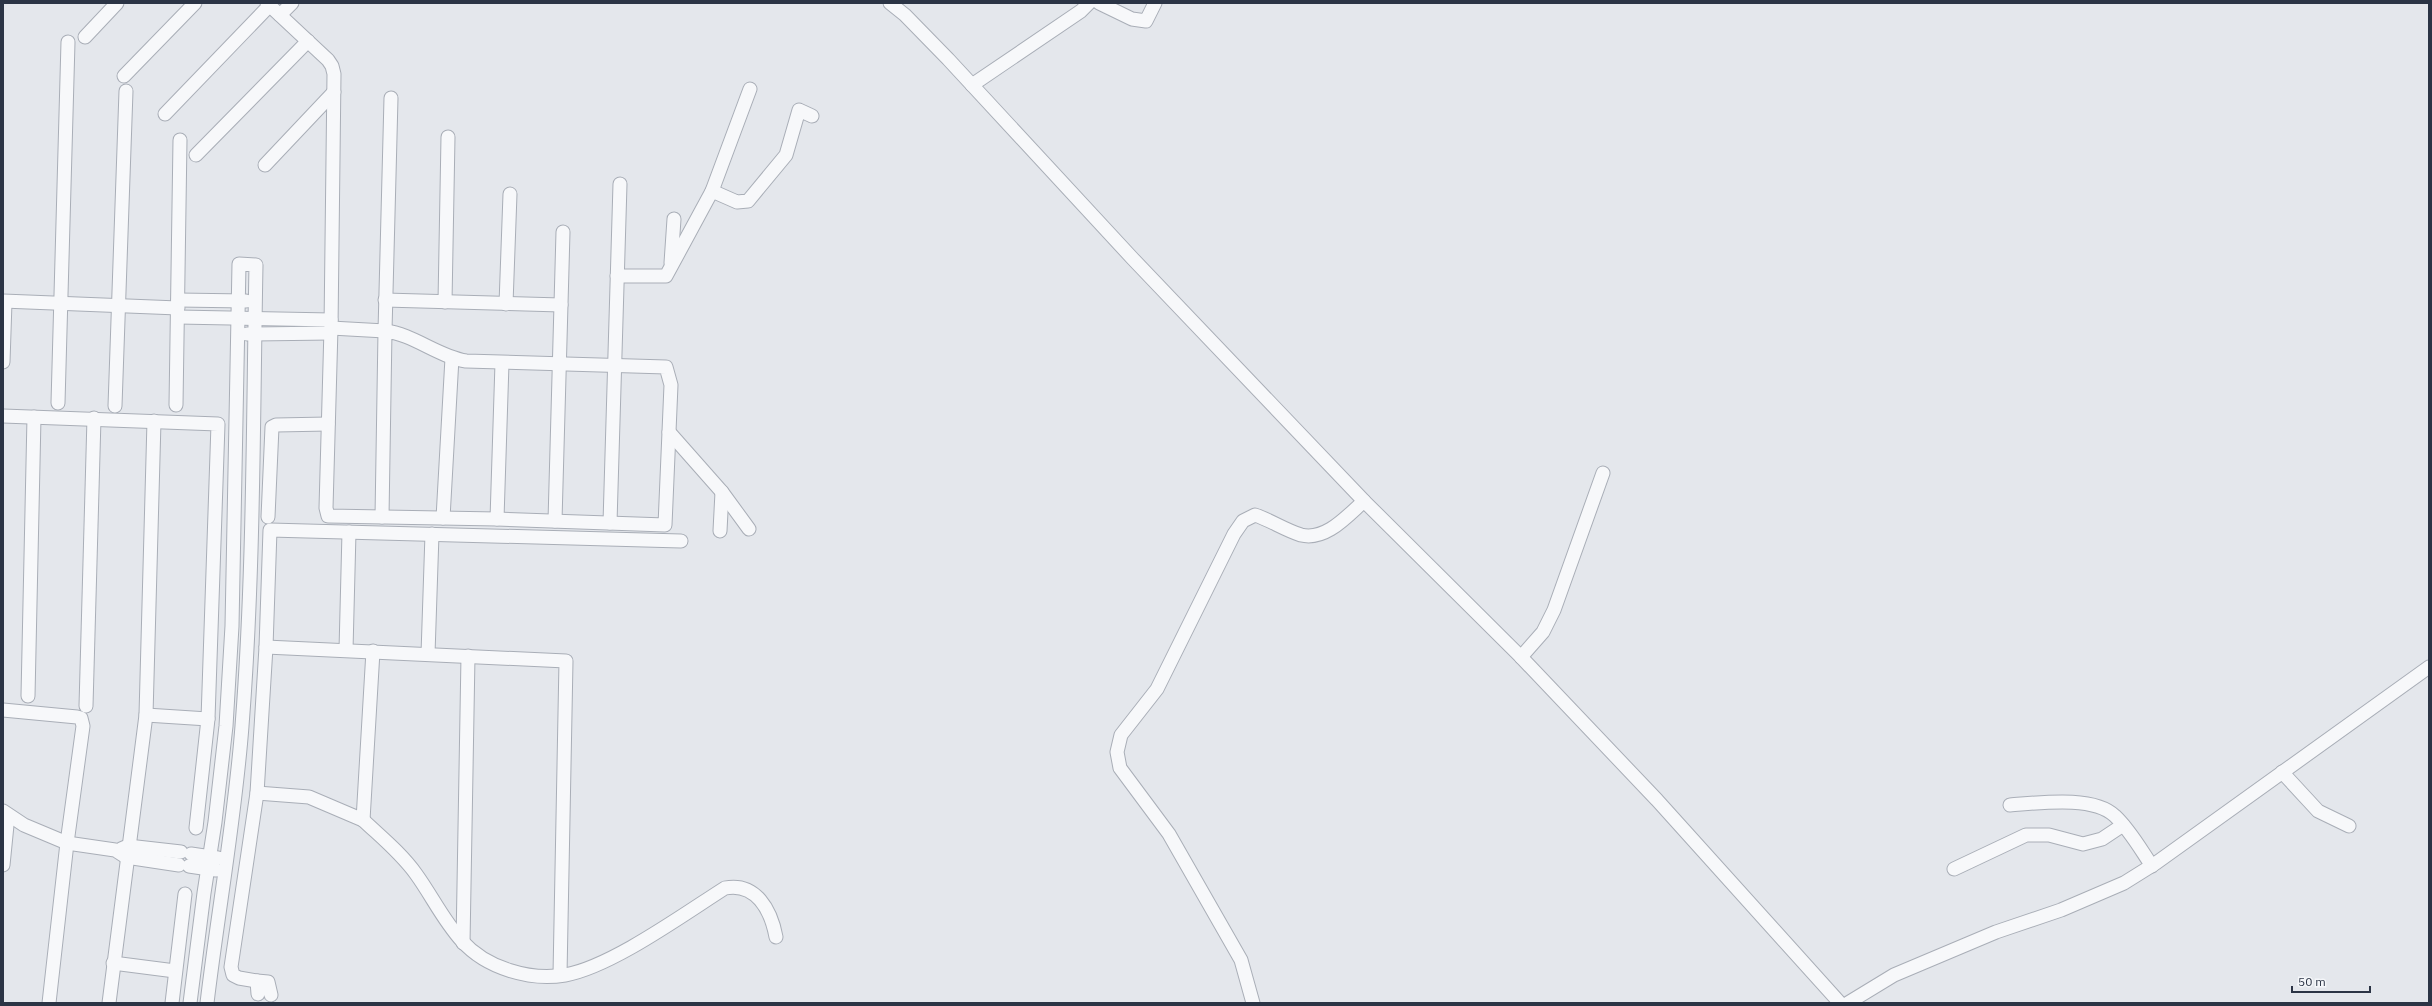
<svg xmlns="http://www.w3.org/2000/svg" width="2432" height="1006" font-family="'IBM Plex Sans',sans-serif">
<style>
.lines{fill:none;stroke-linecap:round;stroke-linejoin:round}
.minor-casing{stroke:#a9aeb7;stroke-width:15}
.minor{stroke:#f7f8fa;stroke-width:13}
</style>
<rect width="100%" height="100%" fill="#e4e7ec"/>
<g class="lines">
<defs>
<g id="minor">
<path d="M267,3l61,57 4,6 2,8 -3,254 -5,180 2,8 169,3 5,-156"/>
<path d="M890,3l15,12 43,44 185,200 231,242 157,156 136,143 183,203"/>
<path d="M1099,3l33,16 14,2 9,-18"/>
<path d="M280,15l12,-12"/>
<path d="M85,37l32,-34"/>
<path d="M124,76l71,-73"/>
<path d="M972,85l109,-74 8,-8"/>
<path d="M165,114l105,-109"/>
<path d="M196,155l112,-114"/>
<path d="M265,165l69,-73"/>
<path d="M712,191l25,11 11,-1 38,-46 13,-45 13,6"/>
<path d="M671,263l3,-44"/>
<path d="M617,276h49l46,-85 38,-102"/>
<path d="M178,300l68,1"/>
<path d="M385,300l176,5"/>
<path d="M3,301l175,7"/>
<path d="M445,302l3,-165"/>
<path d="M506,304l4,-110"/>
<path d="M178,317l153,3"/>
<path d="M331,328l54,3 6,-233"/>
<path d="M247,334l84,-1"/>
<path d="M3,362l2,-60"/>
<path d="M58,403l10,-361"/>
<path d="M176,405l4,-265"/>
<path d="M115,406l11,-315"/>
<path d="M3,416l215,8 -10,295 -12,109"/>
<path d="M669,432l53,60 27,37"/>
<path d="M268,517l4,-90 4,-2 52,-1"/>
<path d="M382,517l3,-186c28,3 52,25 81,30l200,6 5,18 -6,140 -168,-6"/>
<path d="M443,518l9,-160"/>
<path d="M555,521l8,-289"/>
<path d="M610,523l10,-339"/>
<path d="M720,531l2,-39"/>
<path d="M266,647l300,14 -6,314"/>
<path d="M346,650l3,-118"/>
<path d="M428,654l4,-120"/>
<path d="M1521,657l22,-25 11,-22 49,-137"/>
<path d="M28,696l6,-279"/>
<path d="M86,706l8,-288"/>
<path d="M3,710l74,7 4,1 2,8 -16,117 -18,160"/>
<path d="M146,715l62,4"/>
<path d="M2282,772l36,39 31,15"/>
<path d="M257,793l52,4 54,23 10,-169"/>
<path d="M2010,805c28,-2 84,-10 105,11 15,14 26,34 37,50"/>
<path d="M3,811l21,14 43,18 48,7 11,7 53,8"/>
<path d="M363,820c18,17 38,33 53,54 16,22 27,46 46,67 24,27 68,40 103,34 46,-8 119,-61 160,-87 31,-6 46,22 51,49"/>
<path d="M121,849l7,-3 53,6"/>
<path d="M191,854l27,4"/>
<path d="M3,865l5,-50"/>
<path d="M189,866l27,4"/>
<path d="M1954,869l72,-34h23l34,9 19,-5 21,-14"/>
<path d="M463,943l5,-287"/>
<path d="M113,963l62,8"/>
<path d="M257,981l-18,-3 -6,-3 -2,-8 26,-174 9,-146 4,-117 411,11"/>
<path d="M258,994l-1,-13 11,1 3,13"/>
<path d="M109,1003l37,-288 8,-294"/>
<path d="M172,1003l13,-109"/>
<path d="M190,1003l14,-110 11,-71 11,-96 6,-100 7,-362 17,1c-3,154 -2,308 -14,461 -7,93 -24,185 -35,277"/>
<path d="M1253,1003l-12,-43 -72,-126 -49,-66 -3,-16 4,-17 36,-46 77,-155 9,-13 12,-6c15,5 30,15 46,20 25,6 46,-19 63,-34"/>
<path d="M1848,1003l46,-28 102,-43 65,-22 63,-27 32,-20 273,-196"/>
</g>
</defs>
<use href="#minor" class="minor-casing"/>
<use href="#minor" class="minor"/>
</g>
<rect width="2432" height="1006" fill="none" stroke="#2b3445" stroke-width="8"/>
<path d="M2292 986v6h78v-6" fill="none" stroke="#2b3445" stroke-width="2"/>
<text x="2298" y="986" font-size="12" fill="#2b3445" stroke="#f4f6f9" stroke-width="3" paint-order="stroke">50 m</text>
</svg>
